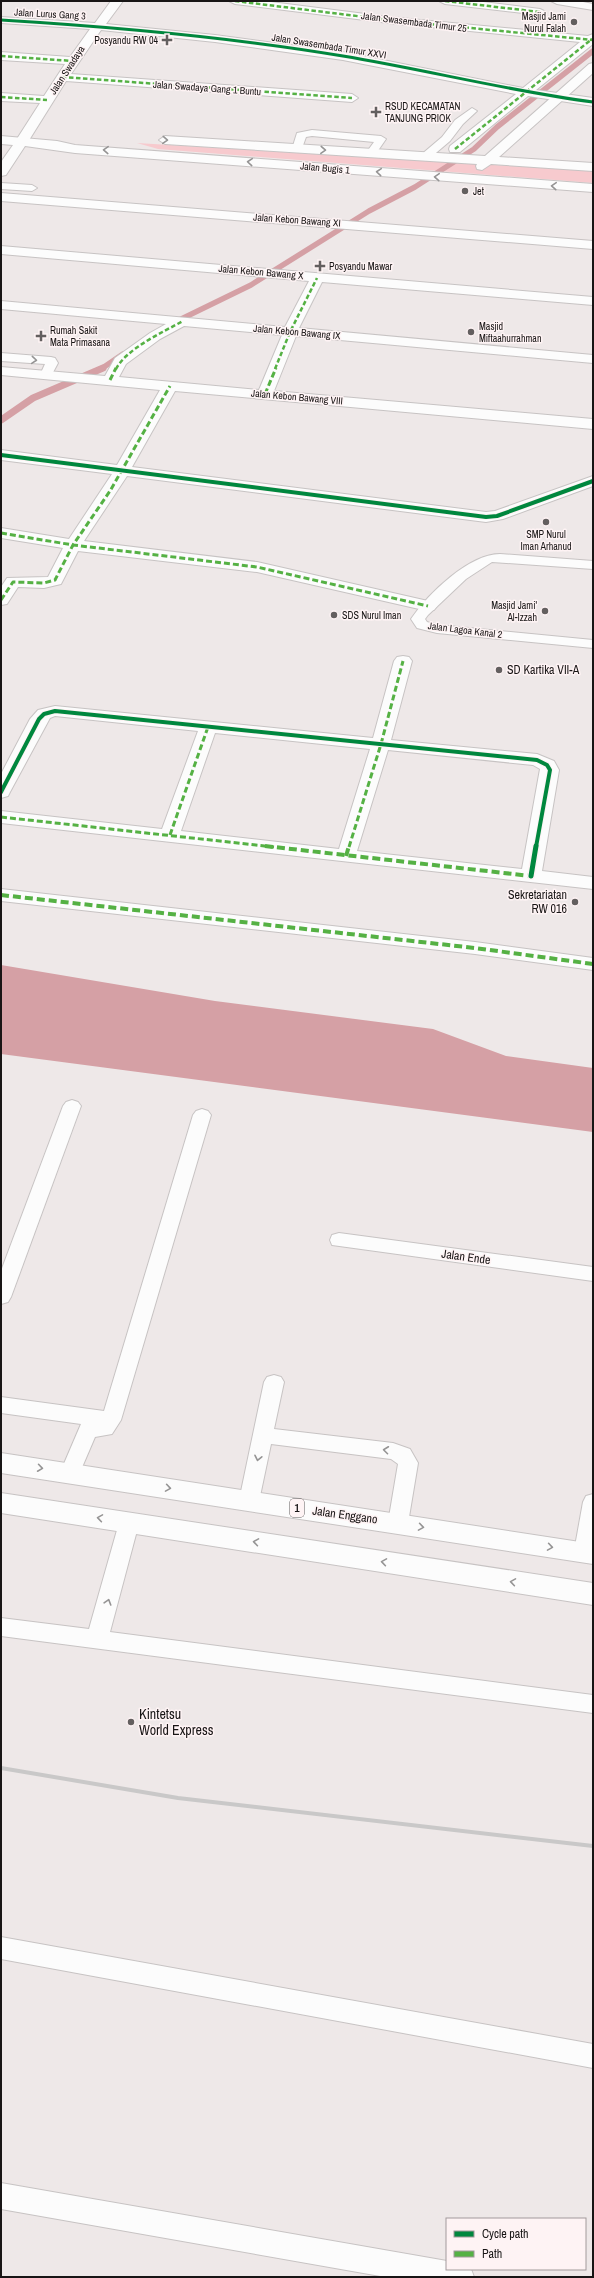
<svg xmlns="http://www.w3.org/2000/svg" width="594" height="2278" font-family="'Archivo Narrow',sans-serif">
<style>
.green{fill:#f7cace}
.water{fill:#d5a0a5}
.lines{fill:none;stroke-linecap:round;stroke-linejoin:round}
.stream-far1{stroke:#d5a0a5;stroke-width:5.5}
.stream{stroke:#d5a0a5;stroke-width:7}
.lane-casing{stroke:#c7c3c3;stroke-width:2}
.street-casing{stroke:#c7c3c3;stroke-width:2}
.secondary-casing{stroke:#c7c3c3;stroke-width:2}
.highway-casing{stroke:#c7c3c3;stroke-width:2}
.lane{fill:#fcfcfc;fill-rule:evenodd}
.street{fill:#fcfcfc;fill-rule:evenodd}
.secondary{fill:#fcfcfc;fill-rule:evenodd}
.highway{fill:#fcfcfc;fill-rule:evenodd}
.rail{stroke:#c9c8c8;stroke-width:4}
.quiet-far2{stroke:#55b144;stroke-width:2.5;stroke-dasharray:4.5 2.5;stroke-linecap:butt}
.quiet-far1{stroke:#55b144;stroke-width:3;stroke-dasharray:6 3;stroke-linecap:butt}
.quiet{stroke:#55b144;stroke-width:4;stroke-dasharray:8 4;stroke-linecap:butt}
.cycleway-far2-casing{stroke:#fef3f4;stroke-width:4.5}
.cycleway-far1-casing{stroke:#fef3f4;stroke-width:6}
.cycleway-casing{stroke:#fef3f4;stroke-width:8}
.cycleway-far2{stroke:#00873e;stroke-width:3}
.cycleway-far1{stroke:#00873e;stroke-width:4}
.cycleway{stroke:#00873e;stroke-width:5}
.oneway{stroke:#959494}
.poi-dot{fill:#635f5f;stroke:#fef3f4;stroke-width:1.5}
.labels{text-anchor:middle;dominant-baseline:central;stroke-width:3;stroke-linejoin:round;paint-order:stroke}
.far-street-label{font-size:10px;fill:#181515;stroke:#fef3f4}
.far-poi-label{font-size:10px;fill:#181515;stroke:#fef3f4;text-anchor:start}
.shield{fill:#fef3f4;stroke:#5d5858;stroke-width:1}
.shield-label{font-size:11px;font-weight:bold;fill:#181515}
.poi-label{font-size:12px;fill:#181515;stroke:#fef3f4;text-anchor:start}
.street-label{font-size:12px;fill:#181515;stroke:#fef3f4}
.near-poi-label{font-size:14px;fill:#181515;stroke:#fef3f4;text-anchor:start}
</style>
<rect width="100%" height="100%" fill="#eee8e8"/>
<path class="green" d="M137,143l456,28v12l-435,-34z"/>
<path class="water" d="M1,965l214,36 218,28 73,27 87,12v64l-592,-78z"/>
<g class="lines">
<g class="stream-far1">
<path d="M173,323l78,-38 118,-74 46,-24 59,-38 23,-22 96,-76"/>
<path d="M101,369l22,-15"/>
</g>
<path class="stream" d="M1,420l32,-22 70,-30"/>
<defs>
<g id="lane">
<path d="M472,108l5,3 -14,13 -13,17 -20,17h-8v-4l20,-17 13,-17z"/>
<path d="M312,130l69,6 5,3 -11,16 -4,1 -5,-3 8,-11 -62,-6 -6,1 -5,14h-8l-1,-2 5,-16z"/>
<path d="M1,183l31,2 5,3 -5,3 -31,-2z"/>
<path d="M1,353l50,4 4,1 3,5 -8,15 -4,1 -6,-4 5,-11 -44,-3z"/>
<path d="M500,554l93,7v8l-101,-7 -26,17 -38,36 -3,4 2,3 11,3 155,15v8l-156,-15 -20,-5 -6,-9c17,-25 58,-65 89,-65z"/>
<path d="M72,1100l6,2 3,4 -70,191 -3,5 -7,2v-33l62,-165 3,-4z"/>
<path d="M202,1109l6,2 3,4 -90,305 -9,14 -17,3 -18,42 -7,2 -7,-2 -3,-6 21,-49 -80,-11v-16l103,14 89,-296 3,-4z"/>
<path d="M339,1233l254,34v14l-261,-36 -2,-5 2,-5z"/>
<path d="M274,1375l7,2 3,5 -10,47 119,14 17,6 8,14 -10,60 -3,6 -7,2 -7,-2 -3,-6 10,-59 -7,-5 -120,-15 -12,57 -3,6 -7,2 -7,-2 -3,-6 25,-119 3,-5z"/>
<path d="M593,1494v63l-8,3 -7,-2 -4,-6 9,-50 3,-6z"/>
<path d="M129,1515l7,2 3,6 -29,109 483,63v18l-592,-77v-18l88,11 30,-106 3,-6z"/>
<path d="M1,1937l592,107v24l-592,-109z"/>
<path d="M1,2183l446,78v8h24l3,8h-88l-385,-68z"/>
</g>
<g id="street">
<path d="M111,1h12l-17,23 109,11 128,17 180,36 57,-46 -191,-19 -154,-19 -6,-3h34l126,16 199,19 5,-2v10l-57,46 57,8v8l-65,-10 -68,56h-10l-1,-3 1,-3 66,-52 -173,-34 -128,-18 -114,-12 -30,44 281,20 6,4 -6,4 -286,-21 -40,64h-10l-1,-3 25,-39 -39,-2v-8l43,3 21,-32 -64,-4v-8l69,5 20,-28 -89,-6v-6l94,6z"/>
<path d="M439,1h36l65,8 6,3 -6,3 -95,-11z"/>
<path d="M551,1h27l15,3v6l-36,-6z"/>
<path d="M1,193l592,48v8l-592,-48z"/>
<path d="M1,246l592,51v8l-271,-23 -23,46 294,27v8l-297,-27 -22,55 319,28v10l-418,-38 -43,76 354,45 9,-1 98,-35v10l-90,33 -17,3 -359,-46 -43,65 173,21 171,39 6,1 3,4 -3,4 -6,1 -171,-39 -179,-21 -17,33 -17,4 -26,-1 -11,17 -6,1v-18l6,-9 41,-1 15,-29 -62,-10v-10l68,11 43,-65 -111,-14v-10l116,15 43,-75 -159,-15v-8l104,9 10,-18 35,-25 16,-9 -165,-15v-8l284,26 24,-46 -308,-27zM184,326l98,9 -23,55 -140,-13 7,-13 34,-25z"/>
<path d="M403,656l6,1 3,4 -21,79 146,14 17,7 5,9 -17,101 51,6v12l-592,-66v-12l161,18 36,-98 -143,-15 -5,2 -40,74 -2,4 -7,2v-24l29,-55 8,-9 17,-4 318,32 21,-77 3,-4zM215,733l155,16 -31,100 -158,-18zM388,750l145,15 7,4 -18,100 -165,-18z"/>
<path d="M1,889l474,53 118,16v12l-118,-16 -474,-53z"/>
</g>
<g id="secondary">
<path d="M593,63v10l-94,84 94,6v8l-102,-7 -9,6 -5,-1 -1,-3 1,-2 -312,-20 -6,-4 6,-4 320,20 104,-92z"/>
<path d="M1,136l56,5 18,4 518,39v8l-518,-39 -50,-7 -19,29 -5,1v-14l12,-17 -12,-1z"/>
</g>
<g id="highway">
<path d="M1,1453l592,91v20l-592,-91z"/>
<path d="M1,1493l592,90v22l-592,-92z"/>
</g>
</defs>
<use href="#lane" class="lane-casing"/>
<use href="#street" class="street-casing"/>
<use href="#secondary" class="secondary-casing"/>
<use href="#highway" class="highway-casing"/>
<use href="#lane" class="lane"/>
<use href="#street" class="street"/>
<use href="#secondary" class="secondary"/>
<use href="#highway" class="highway"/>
<path class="rail" d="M1,1768l177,30 415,48"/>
<g class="quiet-far2">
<path d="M235,1l154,19 204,20"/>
<path d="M445,1l95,11"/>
<path d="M1,56l72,5"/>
<path d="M62,77l290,21"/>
<path d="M1,97l46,3"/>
<path d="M455,149l137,-110"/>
<path d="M116,369c10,-20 47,-37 67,-48"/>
<path d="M275,369l15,-37 27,-54"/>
</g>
<g class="quiet-far1">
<path d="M110,380l6,-12"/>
<path d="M265,394l11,-26"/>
<path d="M1,533l72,12 184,22 171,39"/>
<path d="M1,600l12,-18 31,1 11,-3 18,-35 37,-54 60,-105"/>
<path d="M1,817l273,30"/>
<path d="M170,835l38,-108"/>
<path d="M349,847l32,-103 22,-83"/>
</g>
<g class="quiet">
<path d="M265,846l266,30"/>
<path d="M346,856l3,-10"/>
<path d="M1,895l474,53 118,16"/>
</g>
<defs>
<path id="cycleway-far2" d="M1,20c115,7 229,17 342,36 84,14 166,35 250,46"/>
<g id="cycleway-far1">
<path d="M1,455l485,62 11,-1 96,-35"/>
<path d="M1,792l38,-73 5,-5 11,-3 482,49 10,5 3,5 -14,77"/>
</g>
<path id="cycleway" d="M531,876l5,-30"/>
</defs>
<use href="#cycleway-far2" class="cycleway-far2-casing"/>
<use href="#cycleway-far1" class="cycleway-far1-casing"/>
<use href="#cycleway" class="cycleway-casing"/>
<use href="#cycleway-far2" class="cycleway-far2"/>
<use href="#cycleway-far1" class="cycleway-far1"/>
<use href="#cycleway" class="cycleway"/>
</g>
<defs><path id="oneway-chevron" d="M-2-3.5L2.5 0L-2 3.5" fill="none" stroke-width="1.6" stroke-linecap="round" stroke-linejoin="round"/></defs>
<g class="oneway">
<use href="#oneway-chevron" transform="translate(165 140) rotate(4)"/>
<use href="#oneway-chevron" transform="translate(106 150) rotate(-177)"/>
<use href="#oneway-chevron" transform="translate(323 150) rotate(3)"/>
<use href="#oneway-chevron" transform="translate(250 162) rotate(-175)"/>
<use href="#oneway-chevron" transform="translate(379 172) rotate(-175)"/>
<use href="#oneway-chevron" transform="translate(437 177) rotate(-176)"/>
<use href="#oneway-chevron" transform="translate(554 186) rotate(-176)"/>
<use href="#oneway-chevron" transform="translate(34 360) rotate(5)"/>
<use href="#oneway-chevron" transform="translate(386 1450) rotate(-173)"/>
<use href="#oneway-chevron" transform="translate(258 1458) rotate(102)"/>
<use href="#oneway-chevron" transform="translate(40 1468) rotate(8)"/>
<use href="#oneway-chevron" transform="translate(168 1488) rotate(9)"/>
<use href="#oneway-chevron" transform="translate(100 1518) rotate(-171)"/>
<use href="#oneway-chevron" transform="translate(421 1527) rotate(9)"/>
<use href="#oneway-chevron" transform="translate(256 1542) rotate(-171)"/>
<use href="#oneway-chevron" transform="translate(550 1547) rotate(9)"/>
<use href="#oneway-chevron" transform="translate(384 1562) rotate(-171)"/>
<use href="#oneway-chevron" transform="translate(513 1582) rotate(-171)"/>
<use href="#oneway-chevron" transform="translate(108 1602) rotate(-73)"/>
</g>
<g class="poi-dot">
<circle cx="574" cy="22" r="4"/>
<path d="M165 34h4v4h4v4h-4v4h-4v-4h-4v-4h4z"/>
<path d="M374 106h4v4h4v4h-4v4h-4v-4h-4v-4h4z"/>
<circle cx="465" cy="191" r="4"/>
<path d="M318 260h4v4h4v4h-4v4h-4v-4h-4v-4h4z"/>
<circle cx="471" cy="332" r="4"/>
<path d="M39 330h4v4h4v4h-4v4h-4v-4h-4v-4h4z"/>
<circle cx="546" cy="522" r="4"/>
<circle cx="545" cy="611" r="4"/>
<circle cx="334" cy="615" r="4"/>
<circle cx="499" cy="670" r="4"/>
<circle cx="575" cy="902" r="4"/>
<circle cx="131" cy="1722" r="4"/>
</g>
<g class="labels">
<g class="far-street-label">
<text transform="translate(50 14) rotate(3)">Jalan Lurus Gang 3</text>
<text transform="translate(414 22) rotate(7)">Jalan Swasembada Timur 25</text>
<text transform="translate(329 46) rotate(9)">Jalan Swasembada Timur XXVI</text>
<text transform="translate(67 70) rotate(-57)">Jalan Swadaya</text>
<text transform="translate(207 88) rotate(4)">Jalan Swadaya Gang 1 Buntu</text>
<text transform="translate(325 168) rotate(5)">Jalan Bugis 1</text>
<text transform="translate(297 220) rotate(4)">Jalan Kebon Bawang XI</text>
<text transform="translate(261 272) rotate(5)">Jalan Kebon Bawang X</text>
<text transform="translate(297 332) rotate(5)">Jalan Kebon Bawang IX</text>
<text transform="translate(297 397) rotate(5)">Jalan Kebon Bawang VIII</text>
<text transform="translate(465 630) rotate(7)">Jalan Lagoa Kanal 2</text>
</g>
<g class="far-poi-label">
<text x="566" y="16" text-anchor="end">Masjid Jami<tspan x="566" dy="12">Nurul Falah</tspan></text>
<text x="158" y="40" text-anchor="end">Posyandu RW 04</text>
<text x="385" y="106">RSUD KECAMATAN<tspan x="385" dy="12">TANJUNG PRIOK</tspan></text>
<text x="473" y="191">Jet</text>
<text x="329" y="266">Posyandu Mawar</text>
<text x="479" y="326">Masjid<tspan x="479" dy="12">Miftaahurrahman</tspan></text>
<text x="50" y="330">Rumah Sakit<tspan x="50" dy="12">Mata Primasana</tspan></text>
<text x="546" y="534" text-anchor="middle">SMP Nurul<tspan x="546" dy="12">Iman Arhanud</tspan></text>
<text x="537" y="605" text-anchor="end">Masjid Jami'<tspan x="537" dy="12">Al-Izzah</tspan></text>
<text x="342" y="615">SDS Nurul Iman</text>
</g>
<rect class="shield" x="290" y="1499" width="14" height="18" rx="3"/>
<g class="shield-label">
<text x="297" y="1508">1</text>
</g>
<g class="poi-label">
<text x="507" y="670">SD Kartika VII-A</text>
<text x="567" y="895" text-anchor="end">Sekretariatan<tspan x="567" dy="14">RW 016</tspan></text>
</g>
<g class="street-label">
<text transform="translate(466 1257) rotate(8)">Jalan Ende</text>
<text transform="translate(345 1515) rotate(8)">Jalan Enggano</text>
</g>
<g class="near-poi-label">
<text x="139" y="1714">Kintetsu<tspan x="139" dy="16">World Express</tspan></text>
</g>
</g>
<rect width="594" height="2278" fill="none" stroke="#181515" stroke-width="4"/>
<rect x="446" y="2218" width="140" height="52" fill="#fef3f4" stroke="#a29a9b"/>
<rect x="454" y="2231" width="20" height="6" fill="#00873e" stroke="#a29a9b"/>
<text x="482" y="2238" font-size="12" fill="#181515">Cycle path</text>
<rect x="454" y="2251" width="20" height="6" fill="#55b144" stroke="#a29a9b"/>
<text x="482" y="2258" font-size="12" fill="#181515">Path</text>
</svg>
